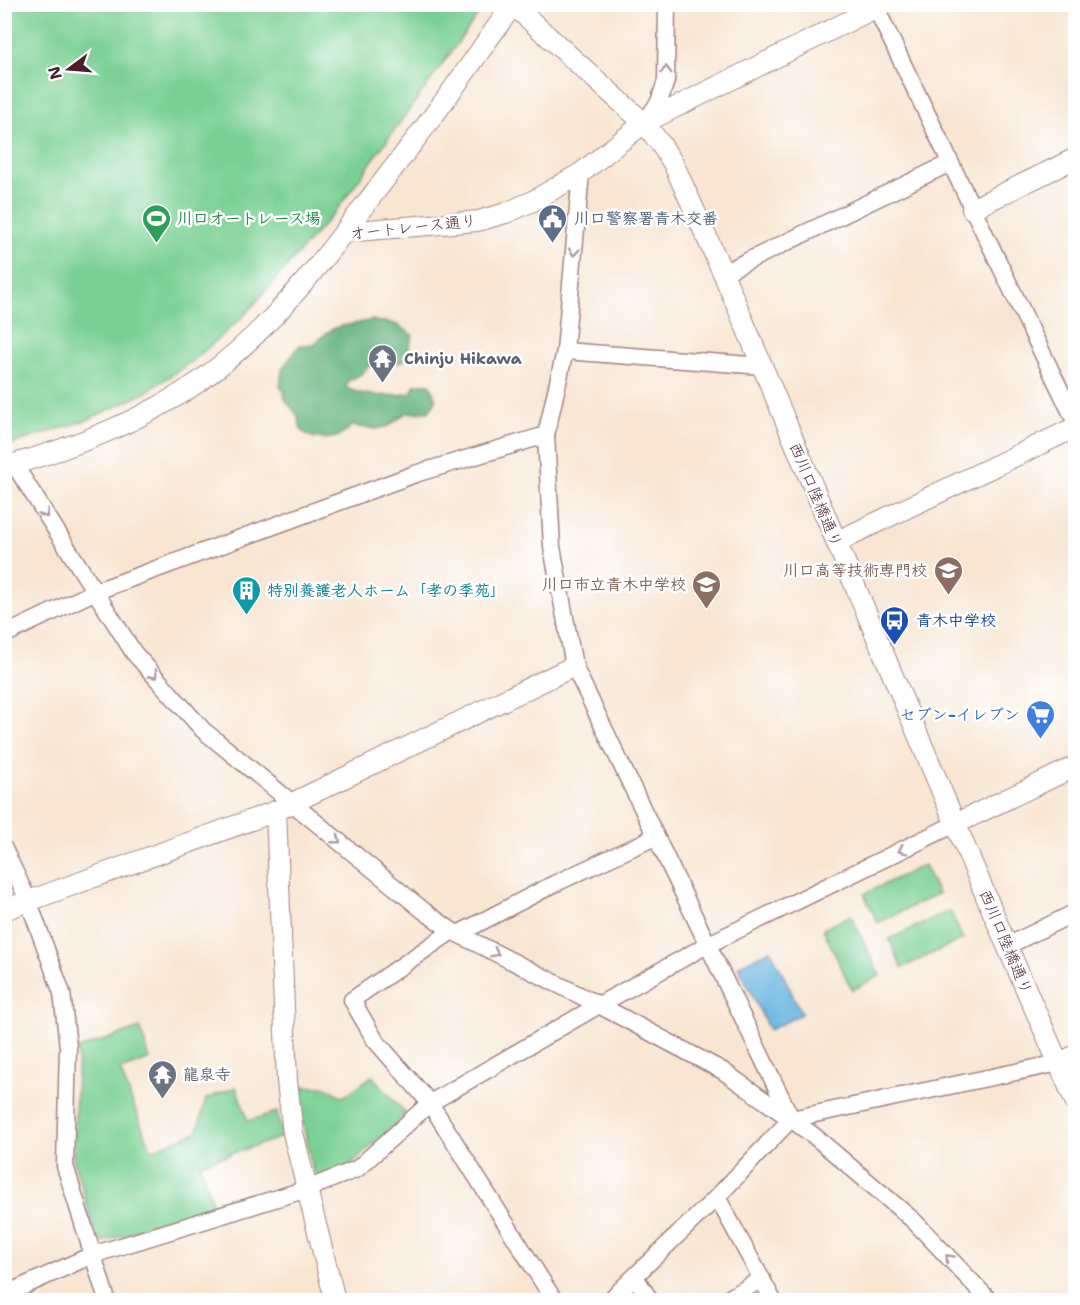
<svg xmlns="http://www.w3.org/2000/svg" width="1080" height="1305" font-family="'Shantell Sans','Klee One',sans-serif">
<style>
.green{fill:#7ad094;stroke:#627860;stroke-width:1.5}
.forest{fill:#63b27e;stroke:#566854;stroke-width:1.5}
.water{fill:#65b3df;stroke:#586985;stroke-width:1.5}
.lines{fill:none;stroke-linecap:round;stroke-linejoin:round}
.minor-casing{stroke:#a1827f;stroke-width:19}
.tertiary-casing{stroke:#a1827f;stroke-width:22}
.minor{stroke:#fff;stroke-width:16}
.tertiary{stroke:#fff;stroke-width:20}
.oneway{stroke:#ae9aa0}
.labels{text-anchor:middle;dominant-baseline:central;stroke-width:5;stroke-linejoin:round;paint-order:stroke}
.leisure-label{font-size:16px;font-weight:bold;fill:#27864d;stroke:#fff;text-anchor:start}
.service-label{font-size:16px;font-weight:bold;fill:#4e5e75;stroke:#fff;text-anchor:start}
.street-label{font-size:16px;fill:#4a1f2b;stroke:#fff}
.worship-label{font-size:16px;font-weight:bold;fill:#5b616d;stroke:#fff;text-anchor:start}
.education-label{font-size:16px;font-weight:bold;fill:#785e54;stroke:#fff;text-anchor:end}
.culture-label{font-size:16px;font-weight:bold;fill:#0d838f;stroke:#fff;text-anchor:start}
.transit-label{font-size:16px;font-weight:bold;fill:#164399;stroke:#fff;text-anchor:start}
.shop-label{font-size:16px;font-weight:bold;fill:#366cbe;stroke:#fff;text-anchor:end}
</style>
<rect width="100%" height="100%" fill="#fff"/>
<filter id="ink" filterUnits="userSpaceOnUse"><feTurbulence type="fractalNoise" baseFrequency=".0167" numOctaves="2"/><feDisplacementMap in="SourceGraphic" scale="12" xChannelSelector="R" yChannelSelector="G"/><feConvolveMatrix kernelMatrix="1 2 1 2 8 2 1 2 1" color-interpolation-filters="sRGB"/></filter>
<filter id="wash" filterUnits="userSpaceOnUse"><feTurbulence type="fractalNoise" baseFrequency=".008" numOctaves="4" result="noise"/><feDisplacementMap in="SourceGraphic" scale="24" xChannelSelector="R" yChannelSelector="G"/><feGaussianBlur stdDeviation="1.35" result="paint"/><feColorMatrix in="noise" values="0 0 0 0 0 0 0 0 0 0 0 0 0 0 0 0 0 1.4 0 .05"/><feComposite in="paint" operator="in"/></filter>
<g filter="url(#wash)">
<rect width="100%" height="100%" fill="#f8e6d3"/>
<g class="green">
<path d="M479,5l4,3 -145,200 -95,109 -49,43 -51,34 -56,26 -82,26v-441z"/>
<path d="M924,865l14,29 -60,29 -14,-29z"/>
<path d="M950,911l13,28 -61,29 -13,-29z"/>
<path d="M851,915l29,61 -28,14 -29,-61z"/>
<path d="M140,1028l10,31 -30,11 31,80 46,-18 9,-33 30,-12 12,34 29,-9 5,25 -82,27 14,44 -112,34 -6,-6 -23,-78 5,-109z"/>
<path d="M372,1076l34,38 -59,54 -28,8 -6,-5 -13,-63 -1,-21h27l17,10z"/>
</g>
<path class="forest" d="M372,320c6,3 8,2 14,2 10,0 20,8 27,14l-9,25 -14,3 -17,-2 -13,13 -12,6 -2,7c19,9 45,9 65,5l4,-9h15l6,16 -7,12 -23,1 -17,13 -12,3 -26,-3c-3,3 -6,7 -10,9 -11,5 -33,6 -40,-6 -2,-4 -1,-10 -4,-14 -5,-9 -13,-11 -13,-24l-4,-4 2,-18 18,-24h14c22,-25 30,-17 58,-25z"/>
<path class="water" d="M771,950l31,64 -33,16 -31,-64z"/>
</g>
<g filter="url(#ink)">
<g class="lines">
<defs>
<g id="minor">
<path d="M874,4l202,419"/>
<path d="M644,123l15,-21 7,-21 1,-77"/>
<path d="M581,173l-16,178 -19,84 6,112 22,119 217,452"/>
<path d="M723,273l227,-110"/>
<path d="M565,351l198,15"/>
<path d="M14,464l120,189 69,77 221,181 28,20 147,74 124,66 90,64 101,86 75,79"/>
<path d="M4,635l90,-43 321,-118 131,-39"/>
<path d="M4,849l24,51 34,93 6,54 -3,119 42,134"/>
<path d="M452,931l-100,69 23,40 55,63 124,197"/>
<path d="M458,934l96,-50 101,-47"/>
<path d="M1007,946l69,-34"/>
<path d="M717,1197l56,103"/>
<path d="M635,1277l15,23"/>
<path d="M4,1295l88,-40 215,-66 50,-20 73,-66 169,-98 108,-60 248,-121"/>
<path d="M610,1300l107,-103 74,-78 268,-56"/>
<path d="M726,1300l36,-21"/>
</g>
<g id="tertiary">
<path d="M512,4l132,119 16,20 13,20 50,110 284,673 69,157"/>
<path d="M972,209l104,-51"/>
<path d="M344,232l134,-11 28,-8 27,-12 48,-28 63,-50 239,-119"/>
<path d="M4,467c69,-19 137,-45 196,-86 67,-48 115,-110 164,-175 31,-40 62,-79 91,-120 20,-27 38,-55 59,-82"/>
<path d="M836,542l240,-115"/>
<path d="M276,811l11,270 6,52 42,167"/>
<path d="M955,824l121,-58"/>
<path d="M4,910l272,-99 298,-145"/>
<path d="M1059,1063l17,-8"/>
</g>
</defs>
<use href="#minor" class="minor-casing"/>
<use href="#tertiary" class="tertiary-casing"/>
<use href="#minor" class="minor"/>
<use href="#tertiary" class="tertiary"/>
</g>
<defs><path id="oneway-chevron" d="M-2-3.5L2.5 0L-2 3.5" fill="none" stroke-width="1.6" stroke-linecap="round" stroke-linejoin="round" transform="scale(1.5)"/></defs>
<g class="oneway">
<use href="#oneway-chevron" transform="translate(666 70) rotate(-89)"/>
<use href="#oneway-chevron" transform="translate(574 252) rotate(95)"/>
<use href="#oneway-chevron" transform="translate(45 514) rotate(58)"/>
<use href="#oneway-chevron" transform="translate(154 675) rotate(48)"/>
<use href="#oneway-chevron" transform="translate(337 840) rotate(39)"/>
<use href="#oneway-chevron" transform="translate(902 850) rotate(154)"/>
<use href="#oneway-chevron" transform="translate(495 953) rotate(27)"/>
<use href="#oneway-chevron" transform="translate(949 1258) rotate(-133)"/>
</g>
</g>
<defs>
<symbol id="stadium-pin" viewBox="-11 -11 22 30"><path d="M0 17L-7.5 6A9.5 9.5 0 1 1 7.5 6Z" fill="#2e9e5b" stroke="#fff"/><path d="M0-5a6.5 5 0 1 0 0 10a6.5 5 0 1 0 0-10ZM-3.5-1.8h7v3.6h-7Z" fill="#fff"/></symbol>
<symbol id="civic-pin" viewBox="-11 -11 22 30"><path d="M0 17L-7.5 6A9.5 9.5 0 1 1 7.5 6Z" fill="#5c6f8a" stroke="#fff"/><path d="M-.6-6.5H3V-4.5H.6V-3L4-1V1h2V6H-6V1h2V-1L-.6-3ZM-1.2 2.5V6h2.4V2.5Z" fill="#fff"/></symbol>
<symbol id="temple-pin" viewBox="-11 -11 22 30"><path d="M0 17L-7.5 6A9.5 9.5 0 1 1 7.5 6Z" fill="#6b7280" stroke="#fff"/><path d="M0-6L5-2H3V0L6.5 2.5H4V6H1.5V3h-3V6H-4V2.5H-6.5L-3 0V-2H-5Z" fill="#fff"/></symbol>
<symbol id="university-pin" viewBox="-11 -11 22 30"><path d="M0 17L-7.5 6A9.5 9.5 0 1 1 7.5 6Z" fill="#8d6e63" stroke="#fff"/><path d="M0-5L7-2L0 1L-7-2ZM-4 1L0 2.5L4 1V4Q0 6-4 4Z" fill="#fff"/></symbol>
<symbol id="school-pin" viewBox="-11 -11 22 30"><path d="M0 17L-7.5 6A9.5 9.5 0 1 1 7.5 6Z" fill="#8d6e63" stroke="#fff"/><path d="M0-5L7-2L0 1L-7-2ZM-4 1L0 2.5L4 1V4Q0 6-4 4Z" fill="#fff"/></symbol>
<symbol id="building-pin" viewBox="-11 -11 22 30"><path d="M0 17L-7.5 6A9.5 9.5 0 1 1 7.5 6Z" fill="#0f9aa8" stroke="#fff"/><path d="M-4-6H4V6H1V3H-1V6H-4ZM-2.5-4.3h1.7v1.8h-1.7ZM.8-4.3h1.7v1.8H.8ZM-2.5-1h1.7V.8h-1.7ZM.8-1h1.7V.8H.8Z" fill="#fff"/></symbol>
<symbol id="bus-pin" viewBox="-11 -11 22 30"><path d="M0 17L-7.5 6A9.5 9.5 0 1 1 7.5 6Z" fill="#1a4fb4" stroke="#fff"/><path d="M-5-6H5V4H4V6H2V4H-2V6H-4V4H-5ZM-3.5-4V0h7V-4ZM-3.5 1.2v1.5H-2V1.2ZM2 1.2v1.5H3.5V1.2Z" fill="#fff"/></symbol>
<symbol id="supermarket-pin" viewBox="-11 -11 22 30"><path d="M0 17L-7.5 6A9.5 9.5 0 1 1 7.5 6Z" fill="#3f7fe0" stroke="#fff"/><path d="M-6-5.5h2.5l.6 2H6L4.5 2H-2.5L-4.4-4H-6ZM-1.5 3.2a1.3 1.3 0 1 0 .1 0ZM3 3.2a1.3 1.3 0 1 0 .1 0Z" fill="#fff"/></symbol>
</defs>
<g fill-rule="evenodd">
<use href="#stadium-pin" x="140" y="202" width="33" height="45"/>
<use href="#civic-pin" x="536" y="202" width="33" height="45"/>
<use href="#temple-pin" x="366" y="342" width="33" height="45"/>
<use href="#university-pin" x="932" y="554" width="33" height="45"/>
<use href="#school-pin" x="690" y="568" width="33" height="45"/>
<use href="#building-pin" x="230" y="574" width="33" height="45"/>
<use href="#bus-pin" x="878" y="604" width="33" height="45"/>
<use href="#supermarket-pin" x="1024" y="698" width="33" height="45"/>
<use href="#temple-pin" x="146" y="1058" width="33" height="45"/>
</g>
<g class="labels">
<g class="leisure-label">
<text x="177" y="218">川口オートレース場</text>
</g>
<g class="service-label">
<text x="574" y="218">川口警察署青木交番</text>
</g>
<g class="street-label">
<text transform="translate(413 227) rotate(-6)">オートレース通り</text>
<text transform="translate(816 495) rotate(67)">西川口陸橋通り</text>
<text transform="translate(1006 942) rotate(67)">西川口陸橋通り</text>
</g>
<g class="worship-label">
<text x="404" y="358">Chinju Hikawa</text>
<text x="183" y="1074">龍泉寺</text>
</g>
<g class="education-label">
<text x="927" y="570">川口高等技術専門校</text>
<text x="686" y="584">川口市立青木中学校</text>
</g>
<g class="culture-label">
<text x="267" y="590">特別養護老人ホーム「孝の季苑」</text>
</g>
<g class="transit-label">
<text x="916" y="620">青木中学校</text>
</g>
<g class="shop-label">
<text x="1020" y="714">セブン-イレブン</text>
</g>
</g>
<rect width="1080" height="1305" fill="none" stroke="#fff" stroke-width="24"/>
<g transform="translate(69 69) rotate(254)" stroke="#ffffff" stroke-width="4.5" paint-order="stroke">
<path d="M0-4.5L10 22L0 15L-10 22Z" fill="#4a1f2b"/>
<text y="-9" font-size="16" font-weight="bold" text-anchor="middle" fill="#4a1f2b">N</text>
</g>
</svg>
